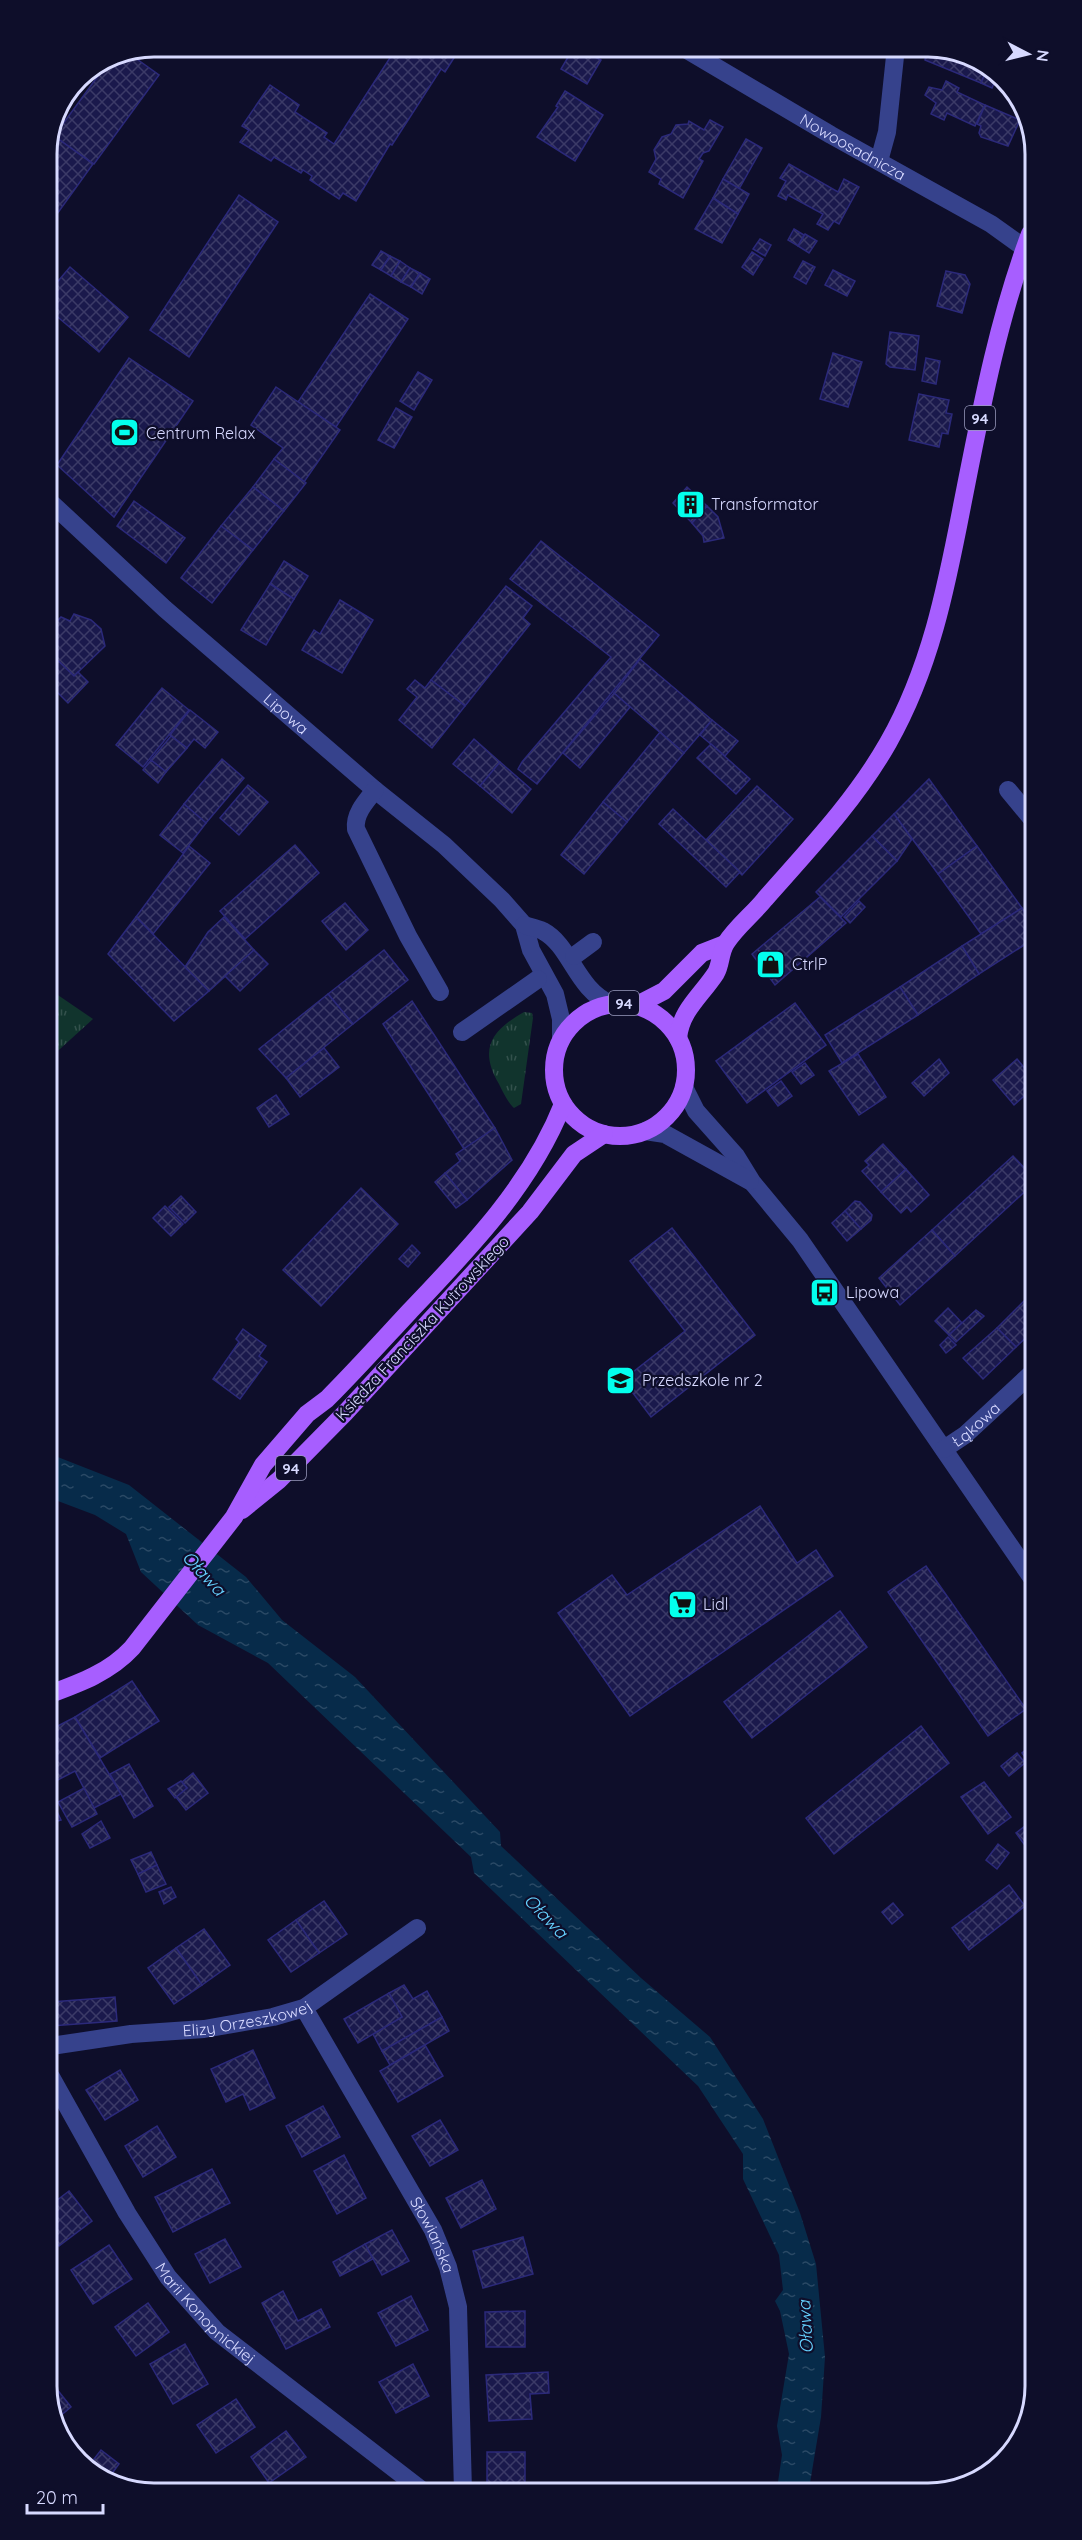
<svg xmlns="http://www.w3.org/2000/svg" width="1082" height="2540" font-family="Quicksand,sans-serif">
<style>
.grass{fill:url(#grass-tufts)}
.water{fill:url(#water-ripples)}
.building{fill:url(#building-cross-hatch);stroke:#2b297a;stroke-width:1.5}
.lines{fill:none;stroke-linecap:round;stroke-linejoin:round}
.minor{stroke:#36428c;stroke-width:18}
.major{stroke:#a75eff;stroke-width:18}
.labels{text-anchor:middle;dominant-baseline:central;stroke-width:4.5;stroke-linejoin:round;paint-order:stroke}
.shield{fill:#0e0e2a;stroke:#9b9cbf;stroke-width:1.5}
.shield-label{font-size:15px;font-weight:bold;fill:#d7d9ff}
.street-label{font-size:16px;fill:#d7d9ff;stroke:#0e0e2a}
.poi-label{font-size:16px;fill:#d7d9ff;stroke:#0e0e2a;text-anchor:start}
.water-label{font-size:18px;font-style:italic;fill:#65d2ff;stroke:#0e0e2a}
.rim{fill:none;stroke:#d7d9ff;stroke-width:3}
</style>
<defs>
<pattern id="grass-tufts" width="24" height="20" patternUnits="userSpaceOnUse" patternTransform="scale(1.5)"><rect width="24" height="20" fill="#11342d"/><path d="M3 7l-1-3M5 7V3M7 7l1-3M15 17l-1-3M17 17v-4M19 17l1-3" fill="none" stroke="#33514c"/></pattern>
<pattern id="water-ripples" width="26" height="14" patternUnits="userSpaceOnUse" patternTransform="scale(1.5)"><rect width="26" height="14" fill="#072b4a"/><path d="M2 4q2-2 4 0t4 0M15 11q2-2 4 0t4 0" fill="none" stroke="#2a4965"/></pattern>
<pattern id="building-cross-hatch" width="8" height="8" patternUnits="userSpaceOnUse" patternTransform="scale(1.5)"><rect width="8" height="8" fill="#1a194c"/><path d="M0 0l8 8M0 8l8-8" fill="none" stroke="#3b3a67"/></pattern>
</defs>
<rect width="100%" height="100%" fill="#0e0e2a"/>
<g class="grass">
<path d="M49,989l44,30 -44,40z"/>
<path d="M524,1012l8,1 1,5 -12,86 -7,4c-6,-5 -11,-16 -15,-24 -21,-35 -7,-54 25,-72z"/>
<path d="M49,1193l10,54 -9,107z"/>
</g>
<path class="water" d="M50,1454l79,31 117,92 36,43 73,57 145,155 1,14 140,132 69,59 53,82 37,94 16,51 9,93 -4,60 -12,72h-32l5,-34 -5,-29 12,-72 -9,-43 -5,-10 8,-11 -4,-35 -36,-76v-25l-45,-68 -224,-213 -3,-16 -203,-194 -70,-38 -57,-53 -15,-38 -31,-19 -45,-17z"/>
<g class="building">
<path d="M397,47h64l-16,25 -4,-3 -49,76 -2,-1 -34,57 -13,-8 -4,6 -29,-19 2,-4 -9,-6 -2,3 -27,-16 -3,4 -31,-19 9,-12 -7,-4 28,-41 29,20 -4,7 32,21 -3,4 10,7z"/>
<path d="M574,47l27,13 -14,24 -26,-15z"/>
<path d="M835,47h15l-4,6z"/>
<path d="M927,47h9l52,20 -7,16 -56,-23z"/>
<path d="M127,52l32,23 -65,89 -40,-28 60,-82z"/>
<path d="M988,67l10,7 -6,14 -11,-5z"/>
<path d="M946,81l13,7 -2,4 28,13 -10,21 -28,-13 -3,7 -13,-6 5,-11 -11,-8 4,-8 13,3z"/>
<path d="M565,91l38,24 -28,46 -38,-24 21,-30 -2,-1z"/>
<path d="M985,105l35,15 -12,26 -27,-9 -2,-4 2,-7 -4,-2z"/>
<path d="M710,120l13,7 -14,24 -6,2 -4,6 4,2 -20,37 -24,-14 2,-5 -12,-7 7,-13 -2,-9 8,-13 9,-3 5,-9 12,-1 1,-3 15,9z"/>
<path d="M54,136l39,28 -46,64v-81z"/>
<path d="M746,139l16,9 -23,41 -16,-10z"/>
<path d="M789,164l49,28 6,-13 15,8 -20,37 -5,-3 -6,9 -11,-6 6,-10 -35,-19 -2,5 -8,-4 8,-15 -6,-3z"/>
<path d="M723,179l26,15 -11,20 -25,-16z"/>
<path d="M239,195l39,27 -89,135 -39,-27z"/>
<path d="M713,198l25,16 -16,29 -27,-14z"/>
<path d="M794,229l10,6 -6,11 -10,-6z"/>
<path d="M805,234l12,7 -8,12 -11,-7z"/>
<path d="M760,239l11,6 -6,11 -12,-7z"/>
<path d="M381,251l9,5 -9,14 -9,-5z"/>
<path d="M752,252l11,7 -10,16 -11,-8z"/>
<path d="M390,256l10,5 -9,15 -10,-6z"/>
<path d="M400,261l10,7 -9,14 -10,-6z"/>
<path d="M803,261l12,6 -9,17 -12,-7z"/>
<path d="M70,267l58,50 -29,35 -52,-44v-14z"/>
<path d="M410,268l10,5 -9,14 -10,-5z"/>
<path d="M833,270l22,11 -8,15 -22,-11z"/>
<path d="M946,271l19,4 5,9 -8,29 -25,-7z"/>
<path d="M420,273l10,6 -8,15 -11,-7z"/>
<path d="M370,294l38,25 -72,108 -38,-25z"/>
<path d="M890,332l29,4 -4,34 -25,-3 -4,-3z"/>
<path d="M833,353l29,9 -14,45 -28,-8z"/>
<path d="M129,358l64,43 -79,116 -57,-52z"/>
<path d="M926,358l14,3 -4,23 -14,-3z"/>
<path d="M418,372l14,8 -18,30 -14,-9z"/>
<path d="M276,387l64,43 -36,52 -30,-23 9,-11 -32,-23z"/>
<path d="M919,394l30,6 -3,13 6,1 -4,20 -6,-1 -3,14 -30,-7z"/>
<path d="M396,408l16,9 -18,31 -16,-8z"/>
<path d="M274,459l32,24 -22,28 -31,-24z"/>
<path d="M253,487l31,24 -31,39 -32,-24z"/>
<path d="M687,487l20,19 -15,17 -19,-20z"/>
<path d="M134,501l51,37 -19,25 -49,-37z"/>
<path d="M707,506l11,11 6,21 -20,4 -1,-6 -11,-13z"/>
<path d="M221,526l32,24 -41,53 -31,-25z"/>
<path d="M541,541l118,94 -122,149 -19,-15 4,-7 89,-105 -101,-78z"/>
<path d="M284,561l24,15 -14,23 -24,-15z"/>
<path d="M270,584l24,15 -28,46 -25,-15z"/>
<path d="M506,586l26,20 -9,12 7,6 -65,82 -34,-26z"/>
<path d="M340,600l33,20 -31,53 -40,-23 12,-20 6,4z"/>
<path d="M74,614l17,6 10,9 4,17 -31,30 -26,-25v-5l7,-7 -7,-8 13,-14 9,4z"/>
<path d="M48,651l26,25 4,-4 10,10 -20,21 -20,-20z"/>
<path d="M640,659l72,61 -28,33 -70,-60z"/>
<path d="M415,680l10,8 6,-8 34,26 -33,42 -33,-28 18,-23 -10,-8z"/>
<path d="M162,688l27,22 -46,57 -27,-22z"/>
<path d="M614,693l16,14 -50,61 -17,-15z"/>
<path d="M190,710l28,22 -13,16 -11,-9 -7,9 -17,-13z"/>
<path d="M712,720l26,21 -13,15 -25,-21z"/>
<path d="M660,732l24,21 -57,69 -24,-20z"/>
<path d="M171,736l16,12 -21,24 -15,-12z"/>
<path d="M474,739l26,23 -20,24 -27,-22z"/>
<path d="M711,744l39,35 -14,15 -39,-36z"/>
<path d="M222,759l22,19 -38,45 -22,-19z"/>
<path d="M151,760l15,12 -8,11 -15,-13z"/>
<path d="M500,762l31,27 -19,24 -32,-27z"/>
<path d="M929,779l48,67 -39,28 -44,-60z"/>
<path d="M248,785l20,17 -29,33 -19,-17z"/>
<path d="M757,786l36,33 -51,56 -36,-35z"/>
<path d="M603,802l24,20 -43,52 -23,-19z"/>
<path d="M184,804l22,19 -23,30 -23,-18z"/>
<path d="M673,809l67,63 -14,15 -67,-63z"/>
<path d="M894,814l18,25 -15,22 -25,-25z"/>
<path d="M872,836l25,25 -56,56 -25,-25z"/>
<path d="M295,845l24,28 -74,66 -25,-28z"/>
<path d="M189,846l21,17 -57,71 -17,-17z"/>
<path d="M977,846l45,62 -41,26 -43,-60z"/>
<path d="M820,897l26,26 -71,62 -23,-31z"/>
<path d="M859,901l6,6 -15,16 -6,-6z"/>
<path d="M345,903l23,27 -22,20 -24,-29z"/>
<path d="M1022,908l10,14v18l-53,34 -17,-28z"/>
<path d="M136,917l73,74 -35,30 -66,-67z"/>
<path d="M224,917l30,33 -45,41 -24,-24 23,-35z"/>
<path d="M962,946l17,28 -61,41 -18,-28z"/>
<path d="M254,950l14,14 -28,27 -15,-15z"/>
<path d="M384,950l24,30 -55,44 -25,-30z"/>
<path d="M900,987l18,28 -76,48 -17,-28z"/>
<path d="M328,994l25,30 -67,54 -27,-29z"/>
<path d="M412,1001l83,127 -31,21 -81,-125z"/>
<path d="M795,1003l31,42 -79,58 -31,-42z"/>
<path d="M324,1048l15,19 -39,30 -14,-19z"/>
<path d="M858,1054l28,43 -27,18 -30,-44z"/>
<path d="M939,1059l10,14 -25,23 -12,-13z"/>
<path d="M1017,1059l15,18v12l-18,16 -21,-25z"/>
<path d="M805,1063l9,12 -13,9 -9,-12z"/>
<path d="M781,1081l11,15 -14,10 -11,-15z"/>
<path d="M276,1095l13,19 -20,13 -12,-19z"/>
<path d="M495,1128l17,32 -45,40 -22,-27 15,-12 -4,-7z"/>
<path d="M883,1144l23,25 -25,23 -19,-21 7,-6 -4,-4z"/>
<path d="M1013,1156l20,21v7l-78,72 -23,-26z"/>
<path d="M906,1169l23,26 -18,17 -4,-5 -6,6 -20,-21z"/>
<path d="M445,1173l22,27 -11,8 -21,-26z"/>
<path d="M361,1188l37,36 -77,82 -38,-36z"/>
<path d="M181,1196l15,16 -11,11 -16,-16z"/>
<path d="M855,1201l5,1 12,13 -1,5 -10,9 -16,-18z"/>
<path d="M165,1206l18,18 -12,12 -18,-18z"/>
<path d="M845,1211l16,18 -14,12 -15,-18z"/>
<path d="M672,1228l83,107 -104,82 -28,-37 62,-49 -55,-70z"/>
<path d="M932,1230l23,26 -55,49 -21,-27z"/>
<path d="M412,1245l8,8 -12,14 -9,-8z"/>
<path d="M1033,1292v39l-17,16 -19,-19z"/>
<path d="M948,1308l14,15 -13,12 -14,-14z"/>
<path d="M976,1310l8,6 -28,26 -7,-7z"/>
<path d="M997,1328l19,19 -33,32 -20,-21z"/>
<path d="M243,1329l23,17 -7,10 8,6 -27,37 -27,-20 26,-37 -3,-3z"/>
<path d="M948,1337l8,8 -10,8 -6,-8z"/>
<path d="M760,1506l37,57 19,-13 17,26 -203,140 -72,-103 54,-38 15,20z"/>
<path d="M926,1566l100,143 -38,27 -100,-144z"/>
<path d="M840,1611l27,36 -115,91 -28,-36z"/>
<path d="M132,1681l27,40 -59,37 -25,-41z"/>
<path d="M75,1717l46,77 -27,14 -19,-37 -23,12 -1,-3 -1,-50z"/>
<path d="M921,1726l28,37 -115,91 -28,-36z"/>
<path d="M1034,1743v27l-12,-17z"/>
<path d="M1017,1753l8,10 -16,13 -8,-10z"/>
<path d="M129,1764l24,42 -19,12 -24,-44z"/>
<path d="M193,1773l15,20 -22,17 -10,-13 11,-9 -5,-6z"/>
<path d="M51,1780l2,23 8,17 -10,3z"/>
<path d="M181,1781l6,7 -12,10 -7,-9z"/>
<path d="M984,1782l27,35 -23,17 -27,-37z"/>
<path d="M84,1788l13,26 -25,13 -14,-25z"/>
<path d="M1034,1819v39l-18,-25z"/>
<path d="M101,1821l9,17 -20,10 -8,-14z"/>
<path d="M998,1844l11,9 -12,16 -11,-9z"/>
<path d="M151,1852l6,13 -19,9 -7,-14z"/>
<path d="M157,1865l9,19 -20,8 -8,-18z"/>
<path d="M1009,1885l16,21 -56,44 -17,-22z"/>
<path d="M171,1887l5,10 -12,7 -5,-12z"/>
<path d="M324,1901l23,33 -28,19 -23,-33z"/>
<path d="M893,1903l10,12 -11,9 -10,-12z"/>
<path d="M296,1920l23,33 -28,19 -23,-32z"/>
<path d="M204,1929l26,36 -28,20 -26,-37z"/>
<path d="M176,1948l26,37 -28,19 -26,-36z"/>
<path d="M404,1985l9,14 14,-8 15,26 -60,34 -9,-17 29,-17 -13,-24z"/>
<path d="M389,1993l13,24 -44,26 -14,-24z"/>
<path d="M115,1997l2,24 -66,5v-24z"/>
<path d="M442,2017l7,14 -59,34 -8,-14z"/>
<path d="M425,2045l18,31 -45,26 -18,-31z"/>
<path d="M253,2050l22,48 -25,12 -7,-16 -17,8 -15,-33z"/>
<path d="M120,2070l18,30 -33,20 -19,-30z"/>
<path d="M323,2106l17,31 -38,20 -16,-31z"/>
<path d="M440,2120l18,30 -28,16 -18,-30z"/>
<path d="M157,2126l19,31 -33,20 -18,-31z"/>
<path d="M344,2155l22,43 -29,16 -23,-43z"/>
<path d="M212,2169l18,34 -57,29 -18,-35z"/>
<path d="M482,2180l14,29 -35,19 -15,-30z"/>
<path d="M69,2191l23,30 -33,25 -7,-10v-32z"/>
<path d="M392,2230l17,31 -27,14 -17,-31z"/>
<path d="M523,2237l10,37 -50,14 -10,-37z"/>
<path d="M225,2239l16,28 -31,16 -15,-29z"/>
<path d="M365,2244l8,15 -33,17 -7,-14z"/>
<path d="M109,2245l23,34 -39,25 -22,-34z"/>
<path d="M283,2291l15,30 23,-12 9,18 -44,22 -24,-46z"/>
<path d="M411,2296l17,34 -32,16 -18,-33z"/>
<path d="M148,2303l21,29 -33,24 -21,-29z"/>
<path d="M525,2311v36h-39l-1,-35z"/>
<path d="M185,2344l23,40 -35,20 -23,-40z"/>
<path d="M413,2364l16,32 -33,17 -17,-31z"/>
<path d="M548,2372l1,21 -19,1 2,25 -43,2 -3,-46z"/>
<path d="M52,2383l19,24 -18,15 -1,-2z"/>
<path d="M236,2399l19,28 -39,26 -19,-28z"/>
<path d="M286,2431l20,26 -37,26 -18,-26z"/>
<path d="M71,2447l20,16 10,-13 18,14 -11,15 -20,-8z"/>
<rect x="487" y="2452" width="38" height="35"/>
</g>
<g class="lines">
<g class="minor">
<path id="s1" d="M682,47l149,88 160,89 39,28"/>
<path d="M879,161l8,-29 9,-85"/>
<path id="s2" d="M48,500l117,109 210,181 69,55 58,55 22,25 7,25 24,44 6,25v21"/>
<path d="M375,790c-9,11 -21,24 -19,39l52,107 32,56"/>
<path d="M1008,790l24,29"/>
<path d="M524,925c6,2 13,3 19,6 28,15 33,58 68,73"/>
<path d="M574,956l19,-14"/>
<path d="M462,1032l76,-53"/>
<path d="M684,1087l12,24 40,45 16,26 48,58 234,341"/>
<path d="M645,1131l20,3 85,47"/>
<path id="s3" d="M944,1449l21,-14 68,-63"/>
<path id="s4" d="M304,2008l129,222 15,37 10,40 5,184"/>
<path id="s5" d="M51,2046l80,-12 73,-5 69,-12 31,-9 113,-80"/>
<path id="s6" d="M51,2077l76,136 41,64 49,55 206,159"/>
</g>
<g class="major">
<circle cx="620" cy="1070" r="66"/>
<path d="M637,1005l27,-14 38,-38 23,-9"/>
<path d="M678,1038c3,-28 23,-42 38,-65 5,-9 4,-21 10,-30 10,-16 27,-29 39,-44 44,-50 90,-98 123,-156 42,-74 58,-154 74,-237 18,-91 35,-184 68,-272"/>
<path d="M242,1510l37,-30 66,-67 185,-201 44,-58 30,-20"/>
<path d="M50,1694c30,-11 60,-22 82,-46l102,-131 29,-52 44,-51 20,-15c28,-28 55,-58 82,-87 60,-63 122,-127 154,-208"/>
</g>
</g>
<defs>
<symbol id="stadium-square" viewBox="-11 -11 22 22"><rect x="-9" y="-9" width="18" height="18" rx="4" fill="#03ffed" stroke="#0e0e2a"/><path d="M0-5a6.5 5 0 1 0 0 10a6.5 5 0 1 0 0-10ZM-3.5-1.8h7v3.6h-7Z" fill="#111"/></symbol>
<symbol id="building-square" viewBox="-11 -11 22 22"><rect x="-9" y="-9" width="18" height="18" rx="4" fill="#03ffed" stroke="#0e0e2a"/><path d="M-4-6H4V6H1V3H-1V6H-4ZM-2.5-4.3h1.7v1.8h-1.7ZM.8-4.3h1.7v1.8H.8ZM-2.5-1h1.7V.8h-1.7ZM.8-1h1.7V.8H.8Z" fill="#111"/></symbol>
<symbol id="shop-square" viewBox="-11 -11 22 22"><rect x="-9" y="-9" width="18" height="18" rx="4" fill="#03ffed" stroke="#0e0e2a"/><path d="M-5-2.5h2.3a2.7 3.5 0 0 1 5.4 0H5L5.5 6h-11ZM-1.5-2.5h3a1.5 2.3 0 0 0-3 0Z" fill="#111"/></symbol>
<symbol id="bus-square" viewBox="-11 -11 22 22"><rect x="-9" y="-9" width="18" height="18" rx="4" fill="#03ffed" stroke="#0e0e2a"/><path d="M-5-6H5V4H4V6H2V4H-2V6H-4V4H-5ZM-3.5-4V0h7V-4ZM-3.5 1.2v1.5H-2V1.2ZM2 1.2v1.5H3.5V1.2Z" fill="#111"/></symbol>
<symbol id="school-square" viewBox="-11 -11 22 22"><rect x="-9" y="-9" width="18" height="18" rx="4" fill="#03ffed" stroke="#0e0e2a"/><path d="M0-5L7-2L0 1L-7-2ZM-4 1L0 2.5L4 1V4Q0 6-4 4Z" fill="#111"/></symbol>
<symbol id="supermarket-square" viewBox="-11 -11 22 22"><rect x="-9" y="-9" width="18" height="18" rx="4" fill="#03ffed" stroke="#0e0e2a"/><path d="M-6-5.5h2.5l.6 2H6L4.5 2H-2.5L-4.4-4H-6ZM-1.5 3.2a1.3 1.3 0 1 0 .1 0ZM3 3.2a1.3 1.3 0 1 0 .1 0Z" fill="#111"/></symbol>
</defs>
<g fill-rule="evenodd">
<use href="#stadium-square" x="108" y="416" width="33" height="33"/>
<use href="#building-square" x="674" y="488" width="33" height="33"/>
<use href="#shop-square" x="754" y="948" width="33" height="33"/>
<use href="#bus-square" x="808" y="1276" width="33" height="33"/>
<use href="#school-square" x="604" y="1364" width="33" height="33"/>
<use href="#supermarket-square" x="666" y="1588" width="33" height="33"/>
</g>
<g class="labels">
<g class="shield">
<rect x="965" y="406" width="30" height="24" rx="4.5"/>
<rect x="609" y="991" width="30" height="24" rx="4.5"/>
<rect x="276" y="1456" width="30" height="24" rx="4.5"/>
</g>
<g class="shield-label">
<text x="980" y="418">94</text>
<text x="624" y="1003">94</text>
<text x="291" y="1468">94</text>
</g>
<g class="street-label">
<text stroke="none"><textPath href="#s1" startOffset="198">Nowoosadnicza</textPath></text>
<text stroke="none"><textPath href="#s2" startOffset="320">Lipowa</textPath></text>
<text transform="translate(422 1328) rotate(-47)">Księdza Franciszka Kutrowskiego</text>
<text stroke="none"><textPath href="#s3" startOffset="40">Łąkowa</textPath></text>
<text stroke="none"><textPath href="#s5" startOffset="198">Elizy Orzeszkowej</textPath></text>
<text stroke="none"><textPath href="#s4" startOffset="261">Słowiańska</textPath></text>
<text stroke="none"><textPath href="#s6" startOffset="284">Marii Konopnickiej</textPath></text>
</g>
<g class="poi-label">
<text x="146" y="433">Centrum Relax</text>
<text x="711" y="504">Transformator</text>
<text x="792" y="964">CtrlP</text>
<text x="846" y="1292">Lipowa</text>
<text x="642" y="1380">Przedszkole nr 2</text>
<text x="703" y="1604">Lidl</text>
</g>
<g class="water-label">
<text transform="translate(204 1573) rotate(47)">Oława</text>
<text transform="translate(546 1916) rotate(46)">Oława</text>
<text transform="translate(805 2327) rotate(-93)">Oława</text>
</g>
</g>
<path d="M0 0H1082V2540H0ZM154 57H928A97 97 0 0 1 1025 154V2386A97 97 0 0 1 928 2483H154A97 97 0 0 1 57 2386V154A97 97 0 0 1 154 57Z" fill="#0e0e2a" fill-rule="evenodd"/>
<path class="rim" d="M154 57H928A97 97 0 0 1 1025 154V2386A97 97 0 0 1 928 2483H154A97 97 0 0 1 57 2386V154A97 97 0 0 1 154 57Z"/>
<g transform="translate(1028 54) rotate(97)" stroke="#0e0e2a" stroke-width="4.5" paint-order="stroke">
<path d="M0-4.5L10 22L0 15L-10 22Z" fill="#d7d9ff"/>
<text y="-9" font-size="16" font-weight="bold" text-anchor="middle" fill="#d7d9ff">N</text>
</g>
<path d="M27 2504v9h76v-9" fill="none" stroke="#d7d9ff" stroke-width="3"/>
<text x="36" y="2504" font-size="18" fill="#d7d9ff" stroke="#0e0e2a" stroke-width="4.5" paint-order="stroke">20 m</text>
</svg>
